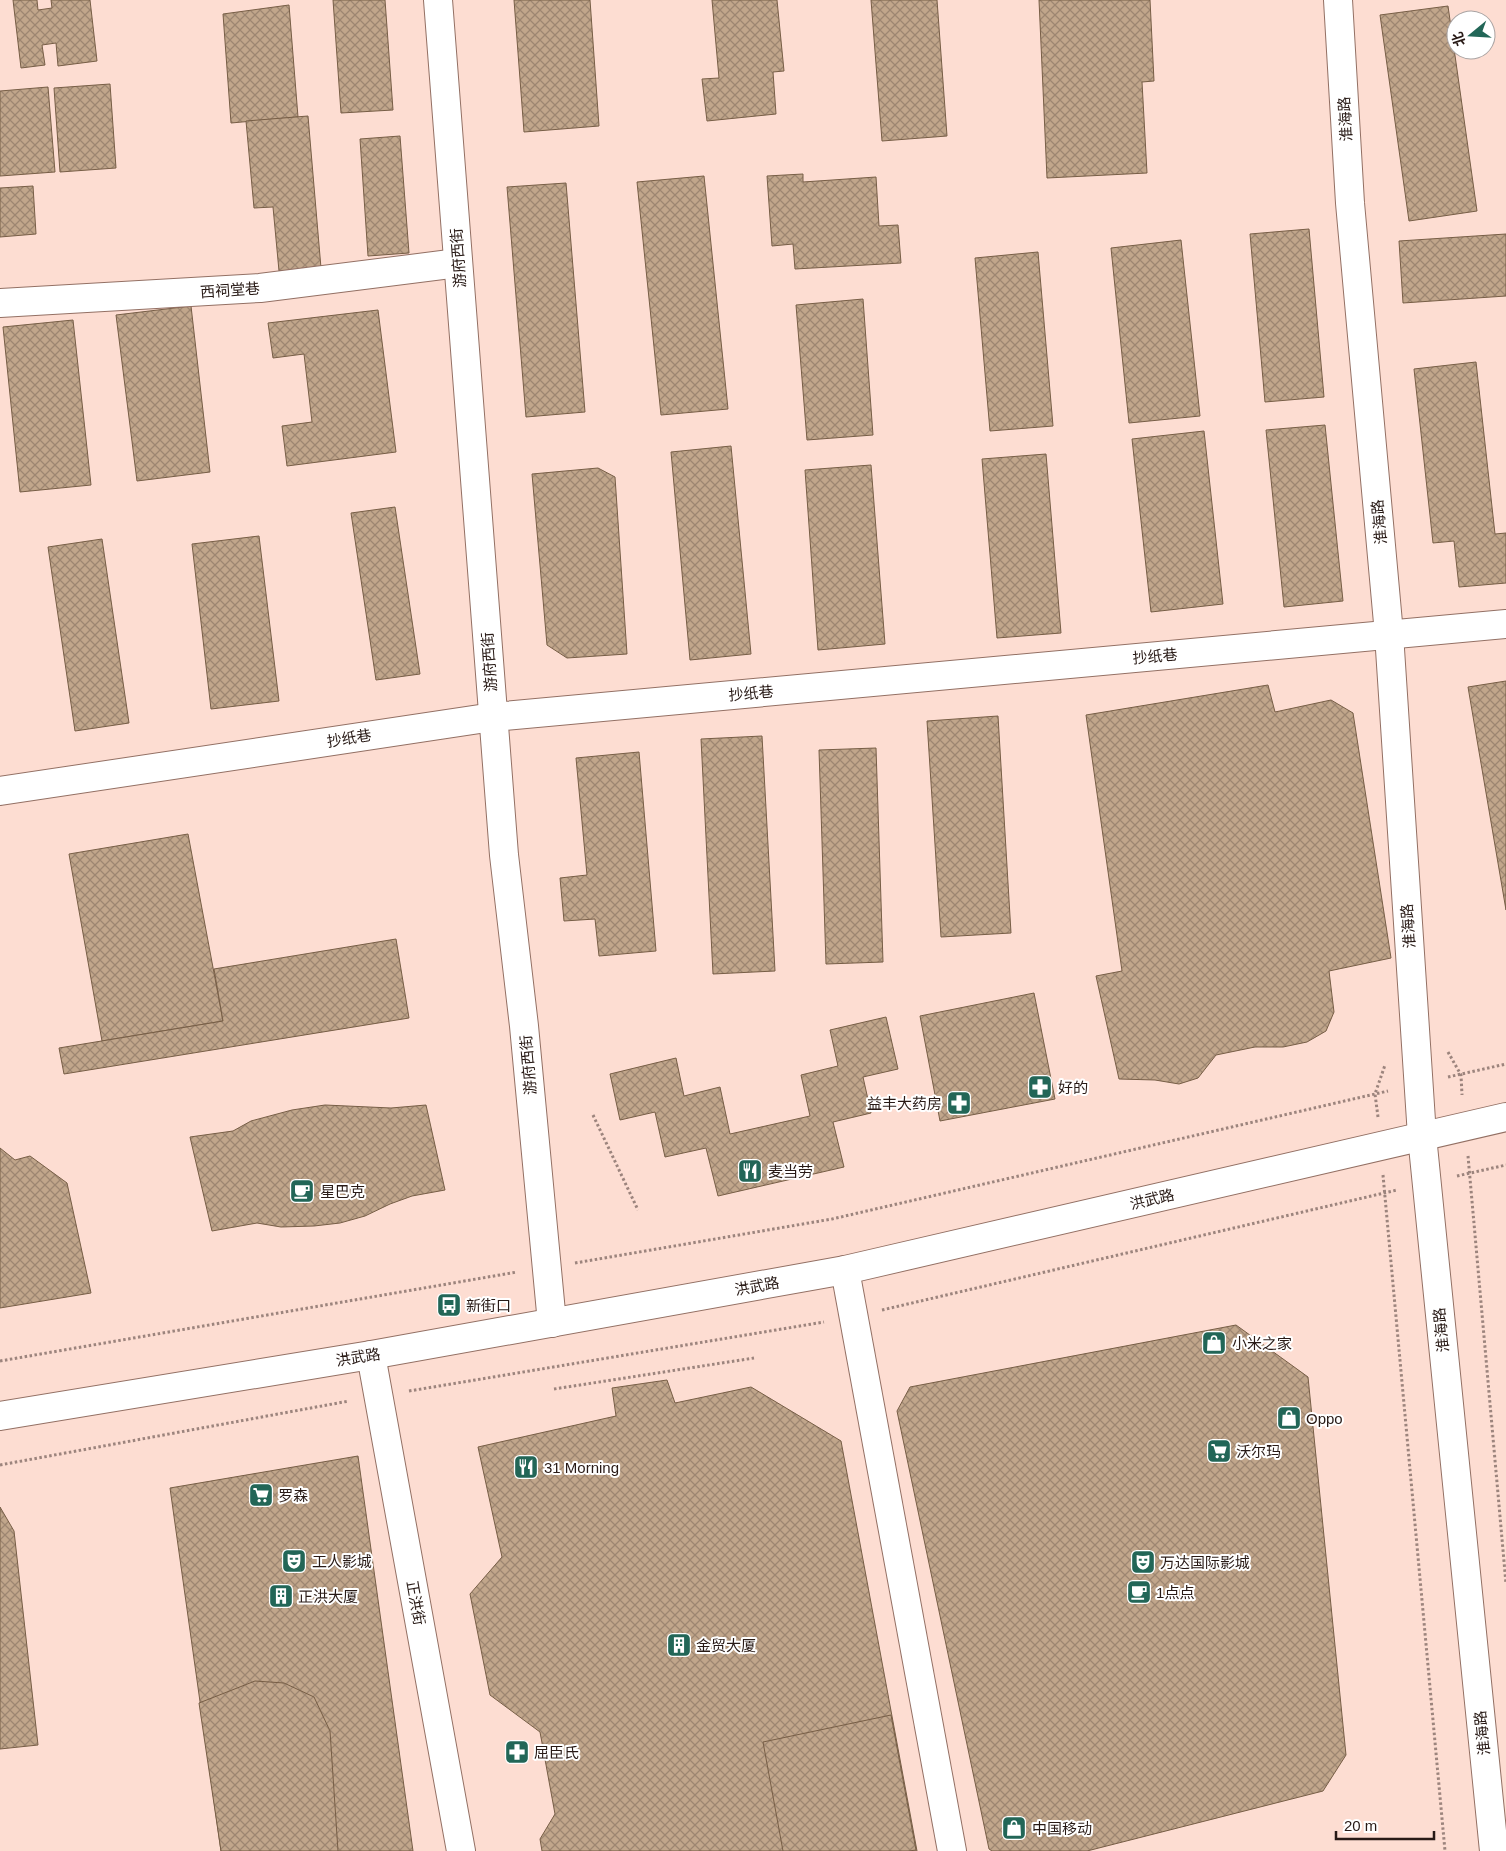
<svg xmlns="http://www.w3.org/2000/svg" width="1506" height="1851" font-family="Arial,'Noto Sans SC',sans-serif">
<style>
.building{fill:url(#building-cross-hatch);stroke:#775e46}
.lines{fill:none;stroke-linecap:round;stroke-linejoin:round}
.street-casing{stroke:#937064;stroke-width:30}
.secondary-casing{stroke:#937064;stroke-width:30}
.path{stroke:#9c847d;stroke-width:3;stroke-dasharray:2.5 2.5;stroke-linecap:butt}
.street{stroke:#fff;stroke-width:28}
.secondary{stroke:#fff;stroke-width:28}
.labels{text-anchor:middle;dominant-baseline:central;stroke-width:4;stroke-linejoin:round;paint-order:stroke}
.street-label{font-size:15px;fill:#281a16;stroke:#fff}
.poi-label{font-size:15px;fill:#281a16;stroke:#fff;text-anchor:start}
</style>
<defs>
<pattern id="building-cross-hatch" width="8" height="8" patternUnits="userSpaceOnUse" patternTransform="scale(1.25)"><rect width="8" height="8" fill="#c1a68b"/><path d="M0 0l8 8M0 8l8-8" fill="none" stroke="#9d8671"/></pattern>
</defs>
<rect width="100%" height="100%" fill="#fdddd2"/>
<g class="building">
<path d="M13,0h24l1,10 14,-2 -1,-8h39l7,61 -39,5 -2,-23 -14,2 3,20 -24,3z"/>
<path d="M333,0h52l8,110 -52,3z"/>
<path d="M514,0h76l9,126 -75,6z"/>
<path d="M712,0h65l7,71 -11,1 3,42 -69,7 -5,-42 17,-1z"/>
<path d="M871,0h66l10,136 -65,5z"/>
<path d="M1039,0h111l4,81 -12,1 5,91 -100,5z"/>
<path d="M289,5l9,112 -67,6 -8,-109z"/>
<path d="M1448,6l29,205 -68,10 -29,-206z"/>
<path d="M110,84l6,84 -56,4 -6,-84z"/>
<path d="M48,87l7,85 -55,4v-85z"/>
<path d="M308,116l13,152 -42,3 -6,-64 -19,1 -8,-87z"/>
<path d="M400,136l9,117 -41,3 -8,-117z"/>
<path d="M803,174v8l73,-5 3,49 19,-1 3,38 -106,6 -2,-25 -21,2 -5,-70z"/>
<path d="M704,176l24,233 -67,6 -24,-233z"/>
<path d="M566,183l19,229 -59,5 -19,-230z"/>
<path d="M33,186l3,48 -36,3v-49z"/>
<path d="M1309,229l15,168 -59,5 -15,-168z"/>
<path d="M1506,234v62l-103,7 -4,-62z"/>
<path d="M1181,240l19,176 -71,7 -18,-175z"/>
<path d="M1038,252l15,174 -63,5 -15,-173z"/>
<path d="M863,299l10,136 -66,5 -11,-135z"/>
<path d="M191,306l19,166 -73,9 -21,-166z"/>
<path d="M378,310l18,142 -109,14 -5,-40 30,-4 -8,-68 -31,4 -5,-35z"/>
<path d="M73,320l18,165 -71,7 -17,-165z"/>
<path d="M1476,362l19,172 11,-1v50l-47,4 -5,-46 -21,2 -19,-174z"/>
<path d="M1325,425l18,176 -59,6 -18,-177z"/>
<path d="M1204,431l19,173 -72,8 -19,-173z"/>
<path d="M731,446l20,208 -61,6 -19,-208z"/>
<path d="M1046,454l15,179 -64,5 -15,-179z"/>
<path d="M871,465l14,179 -67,6 -13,-180z"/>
<path d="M598,468l17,9 12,177 -60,4 -20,-13 -15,-171z"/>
<path d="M395,507l25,167 -44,6 -25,-167z"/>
<path d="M259,536l20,165 -68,8 -19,-165z"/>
<path d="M102,539l27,184 -54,8 -27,-184z"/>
<path d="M1506,681v229l-38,-223z"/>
<path d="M1268,685l7,27 56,-12 22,13 38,245 -62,13 5,41 -8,19 -19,11 -24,5h-28l-39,8 -18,23 -19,6 -24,-4 -36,-1 -23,-103 26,-5 -36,-256z"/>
<path d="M998,716l13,217 -70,4 -14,-216z"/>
<path d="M762,736l13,235 -62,3 -12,-235z"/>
<path d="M876,748l7,214 -57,2 -7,-214z"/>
<path d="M639,752l17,199 -57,5 -4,-37 -31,2 -4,-43 27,-3 -11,-117z"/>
<path d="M188,834l35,187 -121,20 -33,-187z"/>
<path d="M396,939l13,79 -345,56 -5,-26 164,-27 -9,-52z"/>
<path d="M1034,993l21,106 -115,22 -20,-105z"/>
<path d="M886,1017l12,52 -35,8 8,36 -38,9 11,45 -126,29 -12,-48 -41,9 -10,-45 -35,8 -10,-46 66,-16 8,38 36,-9 10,47 80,-18 -9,-41 37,-9 -8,-36z"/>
<path d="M325,1105l66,3 35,-3 19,85 -33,6 -22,8 -25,12 -25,7 -26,3 -33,1 -24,-4 -45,8 -22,-94 43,-6 18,-10 41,-11z"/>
<path d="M0,1148l15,12 15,-4 37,27 24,110 -91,15z"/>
<path d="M1236,1325l72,52 38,378 -23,36 -236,60h-95l-3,-2 -92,-438 13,-24z"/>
<path d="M667,1380l8,23 76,-16 90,54 76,410h-375l-2,-12 15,-25 -15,-82 -50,-37 -20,-101 32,-37 -24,-110 138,-31 -4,-28z"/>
<path d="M358,1456l55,395h-192l-51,-363z"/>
<path d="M0,1507l14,24 24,214 -38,4z"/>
<path d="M255,1681l29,2 30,14 16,34 8,120h-117l-22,-148z"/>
<path d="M891,1715l25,135 -7,1h-126l-20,-109z"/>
</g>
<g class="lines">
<defs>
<g id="street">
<path d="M438,0l66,855 20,171 28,297"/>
<path d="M1338,0l12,203 39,431 33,502"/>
<path d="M0,303l260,-15 198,-25"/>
<path d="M0,791l493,-74 1013,-93"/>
<path d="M845,1270l107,581"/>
<path d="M371,1355l90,496"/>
</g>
<g id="secondary">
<path d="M1422,1136l72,715"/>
<path d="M0,1416l371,-61 474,-85 661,-153"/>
</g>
</defs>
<use href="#street" class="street-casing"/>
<use href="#secondary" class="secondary-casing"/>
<g class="path">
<path d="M1448,1052l13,23 1,20"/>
<path d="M1448,1077l58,-13"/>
<path d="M593,1115l45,95"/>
<path d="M1378,1117l-3,-23 10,-29"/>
<path d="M1468,1156l38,428"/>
<path d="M1383,1175l62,676"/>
<path d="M1457,1176l49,-11"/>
<path d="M575,1263l257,-44 556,-128"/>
<path d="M882,1310l515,-120"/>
<path d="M0,1361l517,-89"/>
<path d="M554,1389l200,-31"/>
<path d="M409,1391l415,-69"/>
<path d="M0,1465l349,-64"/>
</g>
<use href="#street" class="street"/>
<use href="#secondary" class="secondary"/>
</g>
<defs>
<symbol id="pharmacy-square" viewBox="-11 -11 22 22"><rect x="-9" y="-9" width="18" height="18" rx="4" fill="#226657" stroke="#fff"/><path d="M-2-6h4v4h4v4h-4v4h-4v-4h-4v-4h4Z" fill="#fff"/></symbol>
<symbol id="restaurant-square" viewBox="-11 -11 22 22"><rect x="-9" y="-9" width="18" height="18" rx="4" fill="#226657" stroke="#fff"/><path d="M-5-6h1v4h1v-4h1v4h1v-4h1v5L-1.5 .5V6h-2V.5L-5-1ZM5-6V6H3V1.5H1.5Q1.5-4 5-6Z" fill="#fff"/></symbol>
<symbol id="cafe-square" viewBox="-11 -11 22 22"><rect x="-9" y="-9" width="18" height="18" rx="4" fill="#226657" stroke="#fff"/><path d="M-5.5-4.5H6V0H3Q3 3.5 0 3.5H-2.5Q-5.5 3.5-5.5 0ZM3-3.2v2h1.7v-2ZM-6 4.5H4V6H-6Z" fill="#fff"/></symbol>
<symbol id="bus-square" viewBox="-11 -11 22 22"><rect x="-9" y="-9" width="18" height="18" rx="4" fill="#226657" stroke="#fff"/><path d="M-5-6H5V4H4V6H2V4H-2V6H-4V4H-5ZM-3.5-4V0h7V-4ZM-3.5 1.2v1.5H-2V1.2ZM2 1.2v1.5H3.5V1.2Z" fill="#fff"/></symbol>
<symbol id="shop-square" viewBox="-11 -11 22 22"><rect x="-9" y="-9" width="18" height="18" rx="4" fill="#226657" stroke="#fff"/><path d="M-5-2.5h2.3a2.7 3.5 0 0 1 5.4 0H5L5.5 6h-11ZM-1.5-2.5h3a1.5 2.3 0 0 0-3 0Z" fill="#fff"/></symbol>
<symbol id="supermarket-square" viewBox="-11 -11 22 22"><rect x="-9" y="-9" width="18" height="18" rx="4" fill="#226657" stroke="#fff"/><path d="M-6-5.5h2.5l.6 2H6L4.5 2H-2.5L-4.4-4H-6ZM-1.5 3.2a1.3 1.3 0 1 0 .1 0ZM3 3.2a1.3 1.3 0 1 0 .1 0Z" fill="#fff"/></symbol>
<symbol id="theatre-square" viewBox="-11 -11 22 22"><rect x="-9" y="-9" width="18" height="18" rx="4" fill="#226657" stroke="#fff"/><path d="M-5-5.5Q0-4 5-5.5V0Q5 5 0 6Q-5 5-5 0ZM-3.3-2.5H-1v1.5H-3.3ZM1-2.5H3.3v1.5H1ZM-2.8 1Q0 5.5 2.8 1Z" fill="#fff"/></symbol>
<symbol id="building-square" viewBox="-11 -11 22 22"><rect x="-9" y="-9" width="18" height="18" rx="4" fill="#226657" stroke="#fff"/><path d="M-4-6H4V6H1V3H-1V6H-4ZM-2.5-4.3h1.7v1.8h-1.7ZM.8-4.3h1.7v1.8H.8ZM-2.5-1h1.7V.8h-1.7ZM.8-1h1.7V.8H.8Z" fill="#fff"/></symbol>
</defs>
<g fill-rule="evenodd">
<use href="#pharmacy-square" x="1026" y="1073" width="28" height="28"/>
<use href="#pharmacy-square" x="945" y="1089" width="28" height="28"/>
<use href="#restaurant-square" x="736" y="1157" width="28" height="28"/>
<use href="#cafe-square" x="288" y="1177" width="28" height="28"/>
<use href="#bus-square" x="435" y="1291" width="28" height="28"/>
<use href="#shop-square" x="1200" y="1329" width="28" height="28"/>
<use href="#shop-square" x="1275" y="1404" width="28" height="28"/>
<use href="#supermarket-square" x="1205" y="1437" width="28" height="28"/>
<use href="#restaurant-square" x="512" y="1453" width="28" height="28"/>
<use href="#supermarket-square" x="247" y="1481" width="28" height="28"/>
<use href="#theatre-square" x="280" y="1547" width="28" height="28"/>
<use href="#theatre-square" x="1129" y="1548" width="28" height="28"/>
<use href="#cafe-square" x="1125" y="1578" width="28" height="28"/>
<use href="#building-square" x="267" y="1582" width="28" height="28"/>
<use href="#building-square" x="665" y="1631" width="28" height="28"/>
<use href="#pharmacy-square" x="503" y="1738" width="28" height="28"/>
<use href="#shop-square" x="1000" y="1814" width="28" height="28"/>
</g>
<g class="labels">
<g class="street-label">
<text transform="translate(1345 119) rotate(-93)">淮海路</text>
<text transform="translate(458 258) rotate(-94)">游府西街</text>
<text transform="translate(230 290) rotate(-4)">西祠堂巷</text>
<text transform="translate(1379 522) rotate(-95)">淮海路</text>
<text transform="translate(1155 656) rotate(-5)">抄纸巷</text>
<text transform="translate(489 662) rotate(-94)">游府西街</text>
<text transform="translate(751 693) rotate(-5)">抄纸巷</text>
<text transform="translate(349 738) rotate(-9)">抄纸巷</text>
<text transform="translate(1408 926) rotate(-94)">淮海路</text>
<text transform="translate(528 1065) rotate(-95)">游府西街</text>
<text transform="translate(1152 1199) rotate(-13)">洪武路</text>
<text transform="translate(757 1286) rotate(-10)">洪武路</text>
<text transform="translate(1441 1330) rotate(-96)">淮海路</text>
<text transform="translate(358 1357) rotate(-9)">洪武路</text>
<text transform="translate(416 1603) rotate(80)">正洪街</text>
<text transform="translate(1482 1733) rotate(-96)">淮海路</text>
</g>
<g class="poi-label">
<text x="1058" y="1087">好的</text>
<text x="942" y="1103" text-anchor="end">益丰大药房</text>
<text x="768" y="1171">麦当劳</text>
<text x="320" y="1191">星巴克</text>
<text x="466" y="1305">新街口</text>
<text x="1232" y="1343">小米之家</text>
<text x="1306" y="1418">Oppo</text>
<text x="1236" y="1451">沃尔玛</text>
<text x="544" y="1467">31 Morning</text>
<text x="278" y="1495">罗森</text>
<text x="312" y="1561">工人影城</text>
<text x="1160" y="1562">万达国际影城</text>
<text x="1156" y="1592">1点点</text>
<text x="298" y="1596">正洪大厦</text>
<text x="696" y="1645">金贸大厦</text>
<text x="534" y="1752">屈臣氏</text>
<text x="1032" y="1828">中国移动</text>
</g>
</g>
<g transform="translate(1471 35) rotate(252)"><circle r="24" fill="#ffffff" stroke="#a9a3a2"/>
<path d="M0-4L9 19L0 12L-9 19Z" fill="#226657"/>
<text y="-8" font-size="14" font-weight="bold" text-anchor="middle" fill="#281a16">北</text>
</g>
<path d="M1336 1831v8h98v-8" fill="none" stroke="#281a16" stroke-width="2.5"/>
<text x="1344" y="1831" font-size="15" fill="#281a16" stroke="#ffffff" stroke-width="4" paint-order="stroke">20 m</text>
</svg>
